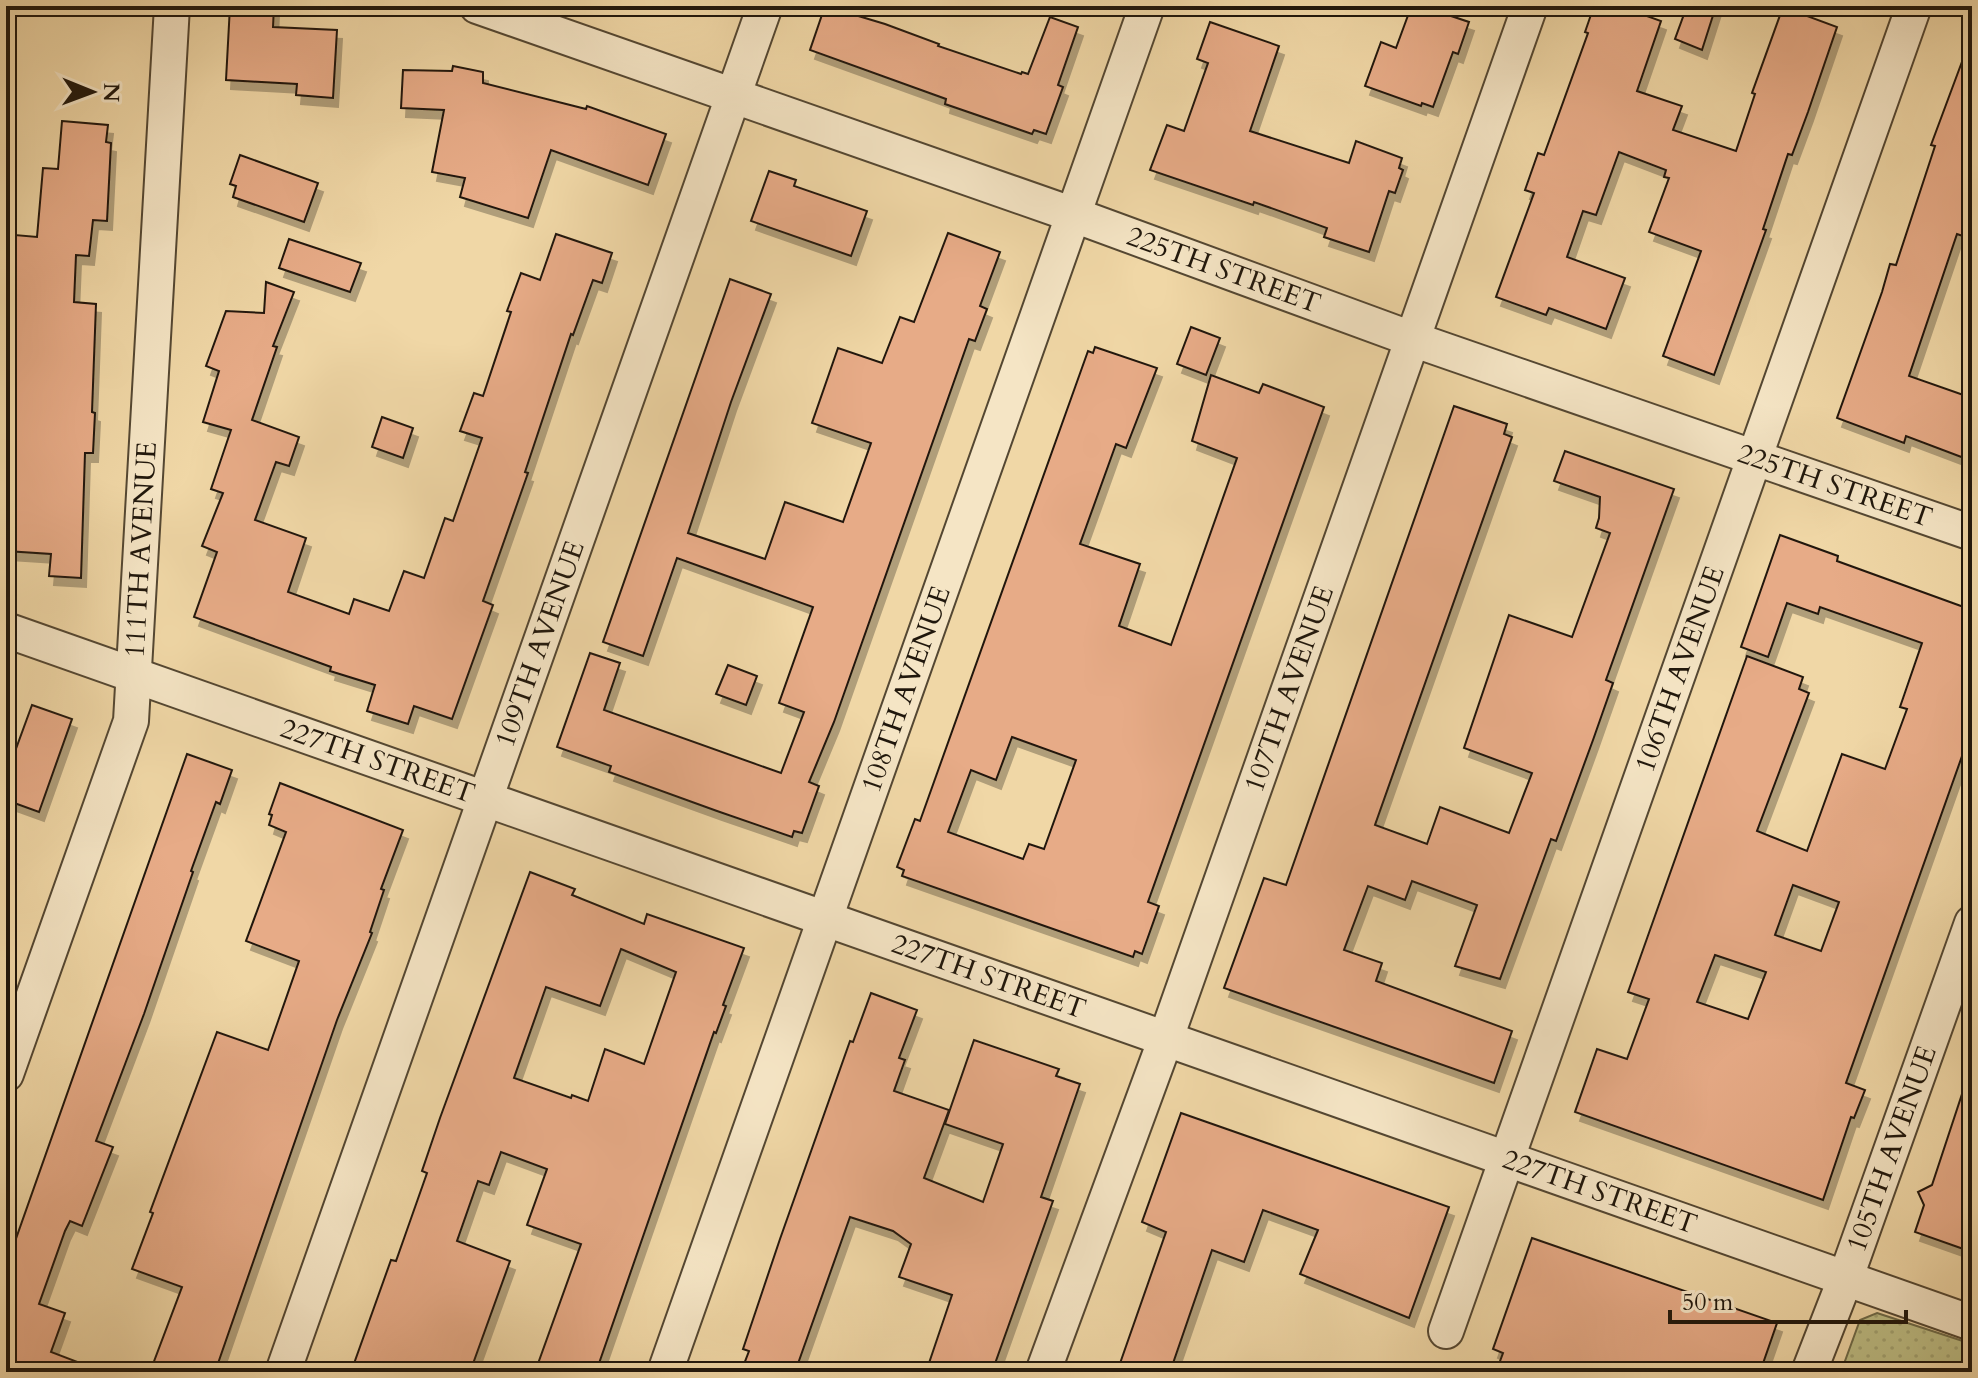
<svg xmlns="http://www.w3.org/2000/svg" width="1978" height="1378" font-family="Cardo,serif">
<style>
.grass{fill:url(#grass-dots);stroke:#6e6a48;stroke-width:2}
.building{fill:#e7ab87;stroke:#20170c;stroke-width:2;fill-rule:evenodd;filter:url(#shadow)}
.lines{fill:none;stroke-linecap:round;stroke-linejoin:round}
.minor-casing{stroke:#544732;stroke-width:38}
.minor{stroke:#f5e5c5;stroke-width:34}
.labels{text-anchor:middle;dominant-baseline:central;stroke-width:7;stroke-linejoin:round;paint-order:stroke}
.street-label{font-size:28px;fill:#20170c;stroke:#f5e5c5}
</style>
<defs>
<pattern id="grass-dots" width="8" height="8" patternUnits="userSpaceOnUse" patternTransform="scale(2)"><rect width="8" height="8" fill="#bdbd84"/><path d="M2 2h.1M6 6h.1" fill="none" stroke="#a2a271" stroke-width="1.8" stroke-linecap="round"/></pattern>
<filter id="shadow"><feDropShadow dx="5" dy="9" stdDeviation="0" flood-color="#0004"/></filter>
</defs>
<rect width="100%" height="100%" fill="#f0d7a6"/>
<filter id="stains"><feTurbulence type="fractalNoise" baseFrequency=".0025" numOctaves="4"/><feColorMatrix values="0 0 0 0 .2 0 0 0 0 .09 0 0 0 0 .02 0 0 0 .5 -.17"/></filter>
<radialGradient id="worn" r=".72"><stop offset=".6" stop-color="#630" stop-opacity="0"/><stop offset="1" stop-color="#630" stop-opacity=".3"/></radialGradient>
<path class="grass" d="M1877,1313l95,31v28h-131l19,-52z"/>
<g class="building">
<path d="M230,6h44l-1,21 64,3 -4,68 -37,-3 1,-11 -71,-4z"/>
<path d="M825,6l60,18 54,20 -1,2 83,28 1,-2 6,2 22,-57 28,10 -20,58 5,2 -17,47 -12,-4 -2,4 -87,-30 1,-5 -136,-49z"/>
<path d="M1421,6l48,16 -11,32 -5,-2 -20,55 -11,-4 -1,3 -56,-20 16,-44 15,6 14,-38 9,3z"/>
<path d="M1594,6h25l42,15 -24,70 45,15 -9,24 63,21 19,-57 -3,-1 31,-86 54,20 -29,85 -16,43 -4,-1 -25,75 3,1 -52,145 -51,-19 38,-105 -52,-19 20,-54 -5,-1 2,-7 -47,-18 -23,63 -13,-4 -16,46 58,21 -19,51 -57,-21 -3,7 -50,-18 38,-104 -9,-3 13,-37 6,2 44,-122 -3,-1z"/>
<path d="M1687,6h29l-14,44 -27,-11z"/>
<path d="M1210,22l69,24 -29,85 99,32 7,-22 46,17 -3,10 4,2 -8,23 -6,-2 -20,61 -45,-15 3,-9 -73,-26 -1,3 -103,-35 17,-45 17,6 24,-68 -11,-4z"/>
<path d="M1969,43l3,1v195l-15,-5 -48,142 63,22v63l-66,-25 -2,7 -67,-25 45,-126 8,-28 6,1 39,-119 -4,-1z"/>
<path d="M453,66l30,6v11l103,26 1,-3 79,28 -18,51 -97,-35 -23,68 -68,-21 5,-19 -33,-6 12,-62 -43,-2 2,-38 49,1z"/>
<path d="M62,121l46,4 -2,17 5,1 -4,78 -14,-1 -4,36 -13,-1 -2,47 22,2 -4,108 3,1 -2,40h-8l-4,125 -32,-2 2,-22 -45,-3v-270h6l3,-46 22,2 6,-69 15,1z"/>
<path d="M240,155l78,28 -14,39 -71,-25 3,-11 -6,-2z"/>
<path d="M769,171l27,9 -2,6 73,25 -16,45 -100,-35z"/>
<path d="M948,233l52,19 -20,54 7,3 -12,32 -6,-2 -135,383 -25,60 10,4 -17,47 -8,-2 -2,6 -75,-26 -108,-39 2,-6 -54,-19 33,-94 30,10 -16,47 177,63 23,-61 -25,-9 34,-96 -136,-49 -34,98 -40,-14 127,-363 41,15 -40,108 -43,131 77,26 20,-57 58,20 28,-79 -59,-20 26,-75 44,15 18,-46 14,5z"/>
<path d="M556,234l56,19 -10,30 -9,-3 -20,55 -2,-1 -46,138 3,1 -45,128 10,4 -41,114 -38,-13 -6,18 -41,-13 8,-26 -45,-14 1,-4 -137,-50 23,-65 -15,-6 21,-53 -12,-4 20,-59 -28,-8 16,-51 -13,-5 20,-55 38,2 2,-31 28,10 -21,54 4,1 -25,73 47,17 -10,29 -13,-4 -21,58 51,18 -18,54 61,22 5,-15 35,12 15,-40 20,7 21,-60 8,3 29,-83 -22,-7 14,-38 9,3 28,-84 -4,-1 14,-38 19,7z"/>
<path d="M289,239l72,24 -11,29 -71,-24z"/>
<path d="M1191,327l29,11 -14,37 -29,-11z"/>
<path d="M1095,347l62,21 -31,80 -10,-4 -36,100 60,20 -21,62 52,19 66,-187 -45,-17 19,-66 48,18 4,-9 61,23 -176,495 11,4 -17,48 -7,-3 -2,6 -231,-81 2,-6 -7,-3 18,-48 5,2 168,-470 5,2zM1012,737l64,23 -32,89 -15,-5 -6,15 -75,-27 23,-62 25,10z"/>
<path d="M1454,406l53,18 -3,10 8,3 -137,388 52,19 13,-37 69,26 23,-60 -68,-25 45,-133 63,22 38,-104 -14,-5 3,-10 1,-21 -46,-16 11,-30 109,38 -68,191 7,3 -20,57 -37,101 -5,-2 -51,140 -45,-13 22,-61 -65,-24 -7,19 -37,-14 -24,64 38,13 -6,18 136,50 -18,52 -270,-95 40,-110 22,7z"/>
<path d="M382,417l31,11 -10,30 -31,-11z"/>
<path d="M1780,535l58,21 -1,5 135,49v118l-126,355 19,7 -11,28 -3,-1 -28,83 -248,-88 22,-63 30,10 22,-60 -21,-7 119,-336 56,21 -4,12 10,4 -52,138 50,20 35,-97 43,15 22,-60 -7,-2 22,-64 -102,-36 -2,7 -31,-11 -19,54 -27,-10zM1793,885l46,17 -18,49 -46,-16zM1715,955l51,17 -18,47 -51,-17z"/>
<path d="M728,665l29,11 -11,29 -30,-11z"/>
<path d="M32,705l40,14 -33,93 -33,-12v-24z"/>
<path d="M187,754l45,16 -12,34 -4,-2 -25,69 2,1 -49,142 -48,127 17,6 -31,79 -12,-5 -5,10 -26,73 26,9 -14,39 45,17 -1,3h-89v-105z"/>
<path d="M280,783l123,47 -22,59 3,1 -14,42 2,1 -35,87 -122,352h-65l32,-85 -50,-18 21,-56 -3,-1 67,-180 51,18 31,-89 -53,-20 40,-109 -17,-7 3,-10 -3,-1z"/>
<path d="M530,872l45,17 -3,6 72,29 3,-10 97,34 -21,57 3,1 -10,27 -2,-1 -118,340h-61l46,-128 -54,-19 20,-56 -46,-17 -12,33 -11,-4 -21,60 53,20 -40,111h-119l40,-112 5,1 12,-34 19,-54 -5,-2 18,-53zM621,949l55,23 -32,92 -39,-15 -17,52 -16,-6 -1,3 -57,-20 32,-91 54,19z"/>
<path d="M871,993l46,17 -18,48 6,2 -11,31 55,19 -25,68 59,24 20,-58 -58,-20 29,-84 85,29 -3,7 24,8 -39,113 12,4 -61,171h-66l26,-77 -53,-18 12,-33 -18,-13 -43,-14 -55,155h-54l8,-21 -6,-2 37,-110 70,-198 3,1z"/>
<path d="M1967,1079l5,1v172l-57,-20 9,-27 -6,-13 14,-7z"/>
<path d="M1181,1113l268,94 -40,111 -109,-44 18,-44 -55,-20 -19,52 -32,-12 -42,122h-53l49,-140 -24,-10z"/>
<path d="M1532,1238l245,85 -17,49h-264l7,-19 -10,-4z"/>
</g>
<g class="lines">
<defs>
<g id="minor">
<path id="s1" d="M477,6l597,209 338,124 560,194"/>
<path id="s2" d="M6,630l1966,693"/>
<path id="s3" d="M6,1074l125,-353 41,-715"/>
<path id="s4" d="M1446,1331l468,-1325"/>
<path id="s5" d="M283,1372l482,-1366"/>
<path id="s6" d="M665,1372l482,-1366"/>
<path id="s7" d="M1043,1372l123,-334 364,-1032"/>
<path id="s8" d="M1809,1372l37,-95 126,-354"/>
</g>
</defs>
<use href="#minor" class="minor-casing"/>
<use href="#minor" class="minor"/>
</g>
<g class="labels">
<g class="street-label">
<text stroke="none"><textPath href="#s1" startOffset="792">225TH STREET</textPath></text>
<text stroke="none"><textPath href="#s1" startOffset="1440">225TH STREET</textPath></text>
<text stroke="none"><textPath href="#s3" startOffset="546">111TH AVENUE</textPath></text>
<text stroke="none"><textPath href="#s5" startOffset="772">109TH AVENUE</textPath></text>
<text stroke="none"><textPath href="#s4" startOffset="702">106TH AVENUE</textPath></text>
<text stroke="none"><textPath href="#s6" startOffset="724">108TH AVENUE</textPath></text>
<text stroke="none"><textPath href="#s7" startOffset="726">107TH AVENUE</textPath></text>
<text stroke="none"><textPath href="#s2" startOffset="394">227TH STREET</textPath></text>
<text stroke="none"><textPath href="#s2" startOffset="1042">227TH STREET</textPath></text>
<text stroke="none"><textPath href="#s8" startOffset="238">105TH AVENUE</textPath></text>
<text stroke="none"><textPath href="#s2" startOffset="1690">227TH STREET</textPath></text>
</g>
</g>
<rect width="1978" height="1378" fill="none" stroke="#f0d7a6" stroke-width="32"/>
<rect x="8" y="8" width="1962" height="1362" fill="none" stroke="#20170c" stroke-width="4"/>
<rect x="16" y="16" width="1946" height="1346" fill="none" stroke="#20170c" stroke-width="2"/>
<g transform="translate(92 92) rotate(91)" stroke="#f5e5c5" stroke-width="6" paint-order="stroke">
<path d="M0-6L14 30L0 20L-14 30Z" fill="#20170c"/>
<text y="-12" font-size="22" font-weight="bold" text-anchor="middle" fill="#20170c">N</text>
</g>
<path d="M1670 1310v12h236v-12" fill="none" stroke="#20170c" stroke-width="4"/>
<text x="1682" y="1310" font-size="24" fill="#20170c" stroke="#f5e5c5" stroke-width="6" paint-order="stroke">50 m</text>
<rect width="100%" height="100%" filter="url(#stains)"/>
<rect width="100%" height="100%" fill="url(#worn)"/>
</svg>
